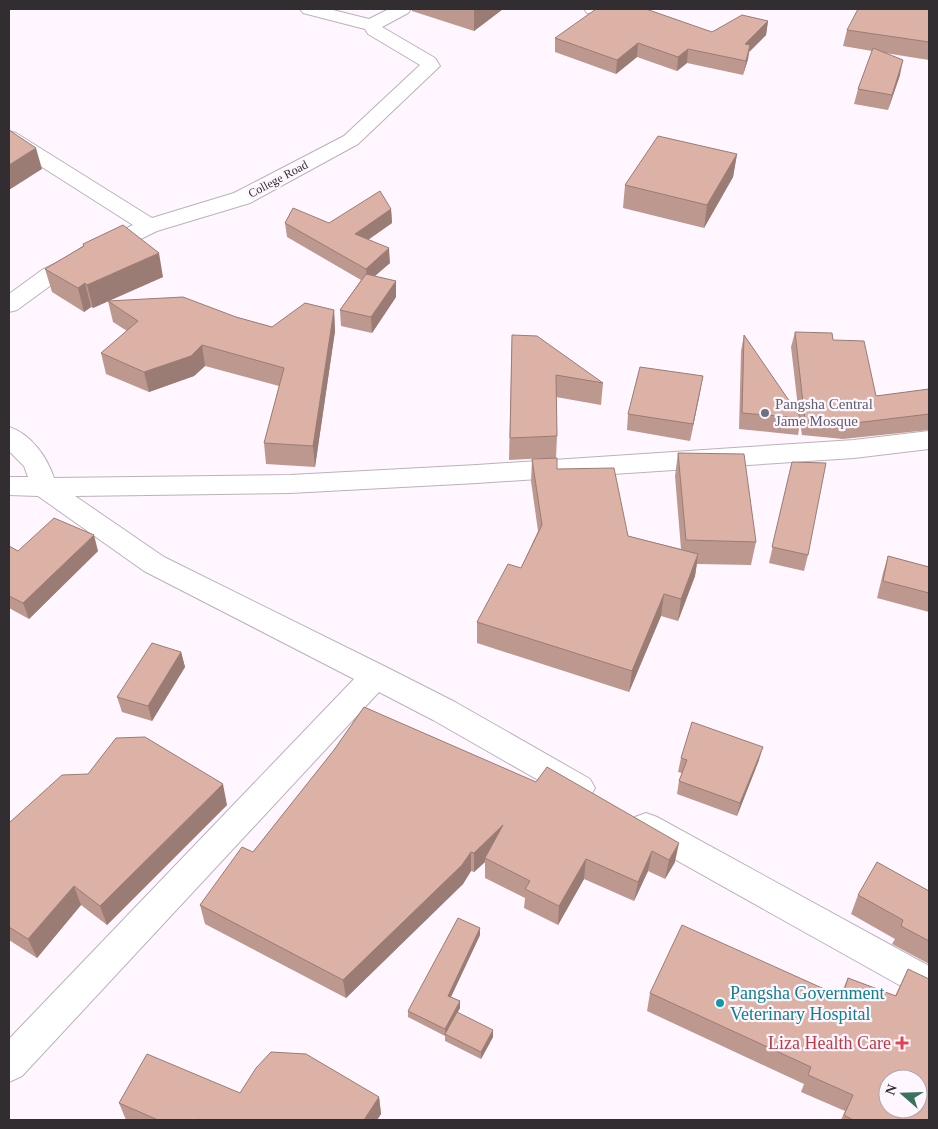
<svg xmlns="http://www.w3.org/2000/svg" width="938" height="1129" font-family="Georgia,serif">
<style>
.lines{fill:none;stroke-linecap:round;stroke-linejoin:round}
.minor-casing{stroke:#bbb1bb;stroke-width:2}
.minor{fill:#fff;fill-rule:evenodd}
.wall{fill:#bd988f}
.shaded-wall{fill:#9a7c74}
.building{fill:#dcb1a6;stroke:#9a7c74;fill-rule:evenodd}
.worship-dot{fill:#6b7280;stroke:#fff6ff;stroke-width:2}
.culture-dot{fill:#0f9aa8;stroke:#fff6ff;stroke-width:2}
.health-dot{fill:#e0444e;stroke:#fff6ff;stroke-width:2}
.labels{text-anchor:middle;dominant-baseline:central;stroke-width:4.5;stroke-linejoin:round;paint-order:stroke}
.far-street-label{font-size:12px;fill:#312d31;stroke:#fff6ff}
.worship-label{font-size:15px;fill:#5b616d;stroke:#fff6ff;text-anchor:start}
.near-culture-label{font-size:18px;fill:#0d838f;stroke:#fff6ff;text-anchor:start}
.near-health-label{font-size:18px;fill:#be3a42;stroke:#fff6ff;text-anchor:end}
</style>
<rect width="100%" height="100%" fill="#fff6ff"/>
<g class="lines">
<defs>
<g id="minor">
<path d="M300,9h29l40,10 20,-10h22l-3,4 -26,14 53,31 5,8 -82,78 -108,59 -93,28 -99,49 -41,30 -8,2v-18l33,-24 91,-45 -124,-79v-15l7,2 136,85 82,-25 110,-57 76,-71 -52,-31 -3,-5 -62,-16z"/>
<path d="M584,9h26l-3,4 -6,1 -14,-1z"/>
<path d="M9,427c22,7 38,30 45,51l236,-3 187,-10 377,-25 75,-9v18l-75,9 -377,25 -187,10 -215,3 89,61 222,110 69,35 135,77 5,9 -5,9 -11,4 -11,-4 -135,-77 -54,-28 -357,384 -13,6v-43l345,-360 -210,-108 -106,-75 -29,-1v-18h19l-4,-11 -15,-15z"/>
<path d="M646,813l11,4 272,149v34l-12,-5 -282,-158 -5,-10 5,-10z"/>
</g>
</defs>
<use href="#minor" class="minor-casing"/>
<use href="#minor" class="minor"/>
</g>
<g class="wall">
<path d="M412,9h91l-29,22 -62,-20z"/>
<path d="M929,9v51l-44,-7 15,22 -12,35 -34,-6 4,-15 14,-38 -29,-5 4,-16z"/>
<path d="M768,21l-2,14 -17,17 -1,7 -5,16 -56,-12 -10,8 -40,-14 -21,17 -61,-22v-14l157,-6z"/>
<path d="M737,154l-4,23 -29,51 -81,-20 2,-23z"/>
<path d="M391,209l1,14 -24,17 22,23 -16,13 22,5v16l-24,36 -31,-7 -1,-16 21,-30 -74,-43 -2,-14h44z"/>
<path d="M83,244l80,33 -55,24 128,16 36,10 62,-17 1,21 -20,136 -49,-3 -2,-21 15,-57 -74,-20 -11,10 -45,16 -43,-18 -5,-21 26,-22 -14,-9 -5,-21 -15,7 -2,-1 -7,5 -32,-20 -7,-23 38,-23z"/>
<path d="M795,332l38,8 43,56 53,-7v41l-86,9 -41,-4 -2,-12 -2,12 -59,-6 2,-78 3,-16 55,81 -8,-69z"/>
<path d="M512,335l91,48 -2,22 -45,-8 1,39 -1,22 1,11 71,67 53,13 -6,-73 3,-23 78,89 -5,23 -54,-1 -2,12 -17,45 -17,-5 -32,76 -152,-49v-21l44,-54 17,-37 -7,-50 1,-22 14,-1 -37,2z"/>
<path d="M700,392l-10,49 -63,-11 1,-16z"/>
<path d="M792,462l16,93 -4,16 -35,-8z"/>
<path d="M9,546l9,5h80l-69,68 -20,-11z"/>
<path d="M888,556l41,11v45l-52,-14 6,-25z"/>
<path d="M181,652l4,15 -33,54 -30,-9 -5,-15z"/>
<path d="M364,707l311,155 -10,17 -17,-8 -14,30 -50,-22 -26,46 -34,-17 1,-10 -40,-20v-16l-11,10 -3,-1 -8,13 -117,114 -141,-74 -5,-19 53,-53 81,-102z"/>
<path d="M681,758l78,2 -22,56 -60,-22 2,-13 3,-8 -4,-1z"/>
<path d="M227,805l-120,120 -26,-20 -44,53 -28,-18v-117z"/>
<path d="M929,891v73l-37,-20 3,-5 -44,-25 7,-19z"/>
<path d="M480,935l-29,62 9,4v7l-3,5 36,24 -12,22 -36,-18v-5l-37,-19v-6z"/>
<path d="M908,969l21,151h-88l4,-9 -44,-19 3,-8 -157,-73 3,-18 190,3 8,-18 47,18z"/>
<path d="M240,1093l139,4 2,17 -4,6h-251l-7,-17z"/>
</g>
<g class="shaded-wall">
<path d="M476,9h27l-29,22v-21z"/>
<path d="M768,21l-2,14 -17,17 -1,7 -5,16 3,-14 -1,-17z"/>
<path d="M638,43l-1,14 -21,17 1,-14z"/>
<path d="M688,49l-1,14 -10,8 1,-14z"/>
<path d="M903,60l-3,15 -12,35 4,-15z"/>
<path d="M36,148l6,21 -33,21v-25z"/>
<path d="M737,154l-4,23 -29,51 3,-23z"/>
<path d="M391,209l1,14 -36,25 -1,-14z"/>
<path d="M389,248l1,15 -23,20 -1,-14z"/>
<path d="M159,253l4,24 -70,31 -6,-23z"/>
<path d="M396,281v16l-24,36 -1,-16z"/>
<path d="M85,283l6,24 -7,5 -6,-24z"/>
<path d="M334,310l1,21 -20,136 -2,-21z"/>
<path d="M202,345l3,21 -11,10 -45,16 -5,-20z"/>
<path d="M703,376l-3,16 -10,49 3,-17z"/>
<path d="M94,535l4,16 -69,68 -6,-16z"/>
<path d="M698,554l-3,22 -17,45 3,-22z"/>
<path d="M664,594l-3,22 -32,76 3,-21z"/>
<path d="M181,652l4,15 -33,54 -4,-15z"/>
<path d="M763,747l-4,13 -22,56 3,-13z"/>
<path d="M223,784l4,21 -120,120 -7,-19z"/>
<path d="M503,825l-18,33v4l-11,10v-19z"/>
<path d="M679,843l-4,19 -10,17 4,-19z"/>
<path d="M652,851l-4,20 -14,30 4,-19z"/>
<path d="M471,852v19l-8,13 -117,114 -3,-18z"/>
<path d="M586,859l-2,20 -26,46 1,-19z"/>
<path d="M74,886l7,19 -44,53 -9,-19z"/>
<path d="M480,928v7l-32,68v-7z"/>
<path d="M460,1001v7l-15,28v-7z"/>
<path d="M493,1030v7l-12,22v-7z"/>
<path d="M379,1097l2,17 -4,6h-13z"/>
</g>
<g class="building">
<path d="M596,9h50l66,23 30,-17 26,6 -23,23 5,1 -4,16 -58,-12 -10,8 -40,-14 -21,17 -62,-22z"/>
<path d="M858,9h71v33l-82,-12z"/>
<path d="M873,48l30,12 -11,35 -34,-6z"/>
<path d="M9,130l27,18 -27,17z"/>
<path d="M658,136l79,18 -30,51 -82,-20z"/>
<path d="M380,191l11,18 -36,25 34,14 -23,21 -81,-46 8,-15 36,15z"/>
<path d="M123,225l36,28 -72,32 -2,-2 -7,5 -33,-19 39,-23 -1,-2z"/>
<path d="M366,274l30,7 -25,36 -31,-7z"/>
<path d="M183,297l53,20 36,10 33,-24 29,7 -21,136 -49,-3 20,-75 -82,-23 -11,11 -47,16 -43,-19 37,-32 -30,-20z"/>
<path d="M795,332l37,1 1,7 31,1 12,55 53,-7v25l-82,10 -42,-4z"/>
<path d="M512,335l25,1 66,47 -47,-8 1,61 -47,2z"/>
<path d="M744,335l57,83 -59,-5z"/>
<path d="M640,367l63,9 -10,48 -65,-10z"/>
<path d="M678,453l66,1 12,88 -70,-2z"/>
<path d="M557,458v11l57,-1 14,68 70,18 -17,45 -17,-5 -32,77 -155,-49 31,-58 13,4 21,-43 -10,-66z"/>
<path d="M792,462l34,1 -18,92 -36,-8z"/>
<path d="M54,518l40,17 -71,68 -14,-7v-50l9,5z"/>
<path d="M888,556l41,11v26l-46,-12z"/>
<path d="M152,643l29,9 -33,54 -31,-9z"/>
<path d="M364,707l172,75 11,-15 132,76 -10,17 -17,-9 -14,31 -52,-23 -27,47 -34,-17 5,-8 -45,-23 18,-33 -29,28 -3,-1 -9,13 -119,115 -143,-75 42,-58 11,5 81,-102z"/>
<path d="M692,722l71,25 -23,56 -61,-22 8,-21 -6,-2z"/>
<path d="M145,737l78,47 -123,122 -26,-20 -46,53 -19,-12v-104l53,-48 26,-1 28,-36z"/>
<path d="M877,862l52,29v50l-28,-15 2,-6 -45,-25z"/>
<path d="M458,918l22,10 -32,68 12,5 -15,28 -37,-18z"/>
<path d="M682,925l160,72 6,-19 48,18 12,-27 21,10v141h-76l-9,-5 9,-20 -45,-20 3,-8 -161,-74zM888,1079h30v30h-30z"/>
<path d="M457,1012l36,18 -12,22 -36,-18z"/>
<path d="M271,1052l35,2 73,43 -15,23h-163l-2,-1 -1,1h-40l-39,-17 28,-49 93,39 16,-25z"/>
</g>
<circle class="worship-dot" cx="765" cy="413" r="5"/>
<circle class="culture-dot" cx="720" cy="1003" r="5"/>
<path class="health-dot" d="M899.5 1035.5h5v5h5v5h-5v5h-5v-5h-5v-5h5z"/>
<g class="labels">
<g class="far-street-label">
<text transform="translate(278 179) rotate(-28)">College Road</text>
</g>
<g class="worship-label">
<text x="775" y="404">Pangsha Central<tspan x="775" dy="17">Jame Mosque</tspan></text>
</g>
<g class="near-culture-label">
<text x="730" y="993">Pangsha Government<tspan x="730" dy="21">Veterinary Hospital</tspan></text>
</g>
<g class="near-health-label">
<text x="891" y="1043">Liza Health Care</text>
</g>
</g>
<rect width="938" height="1129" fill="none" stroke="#312d31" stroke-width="20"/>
<g transform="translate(903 1094) rotate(290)"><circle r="24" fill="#fff6ff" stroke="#ada6ad"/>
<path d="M0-4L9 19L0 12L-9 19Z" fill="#39735c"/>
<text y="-8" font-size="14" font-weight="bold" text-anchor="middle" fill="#312d31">N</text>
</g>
</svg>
